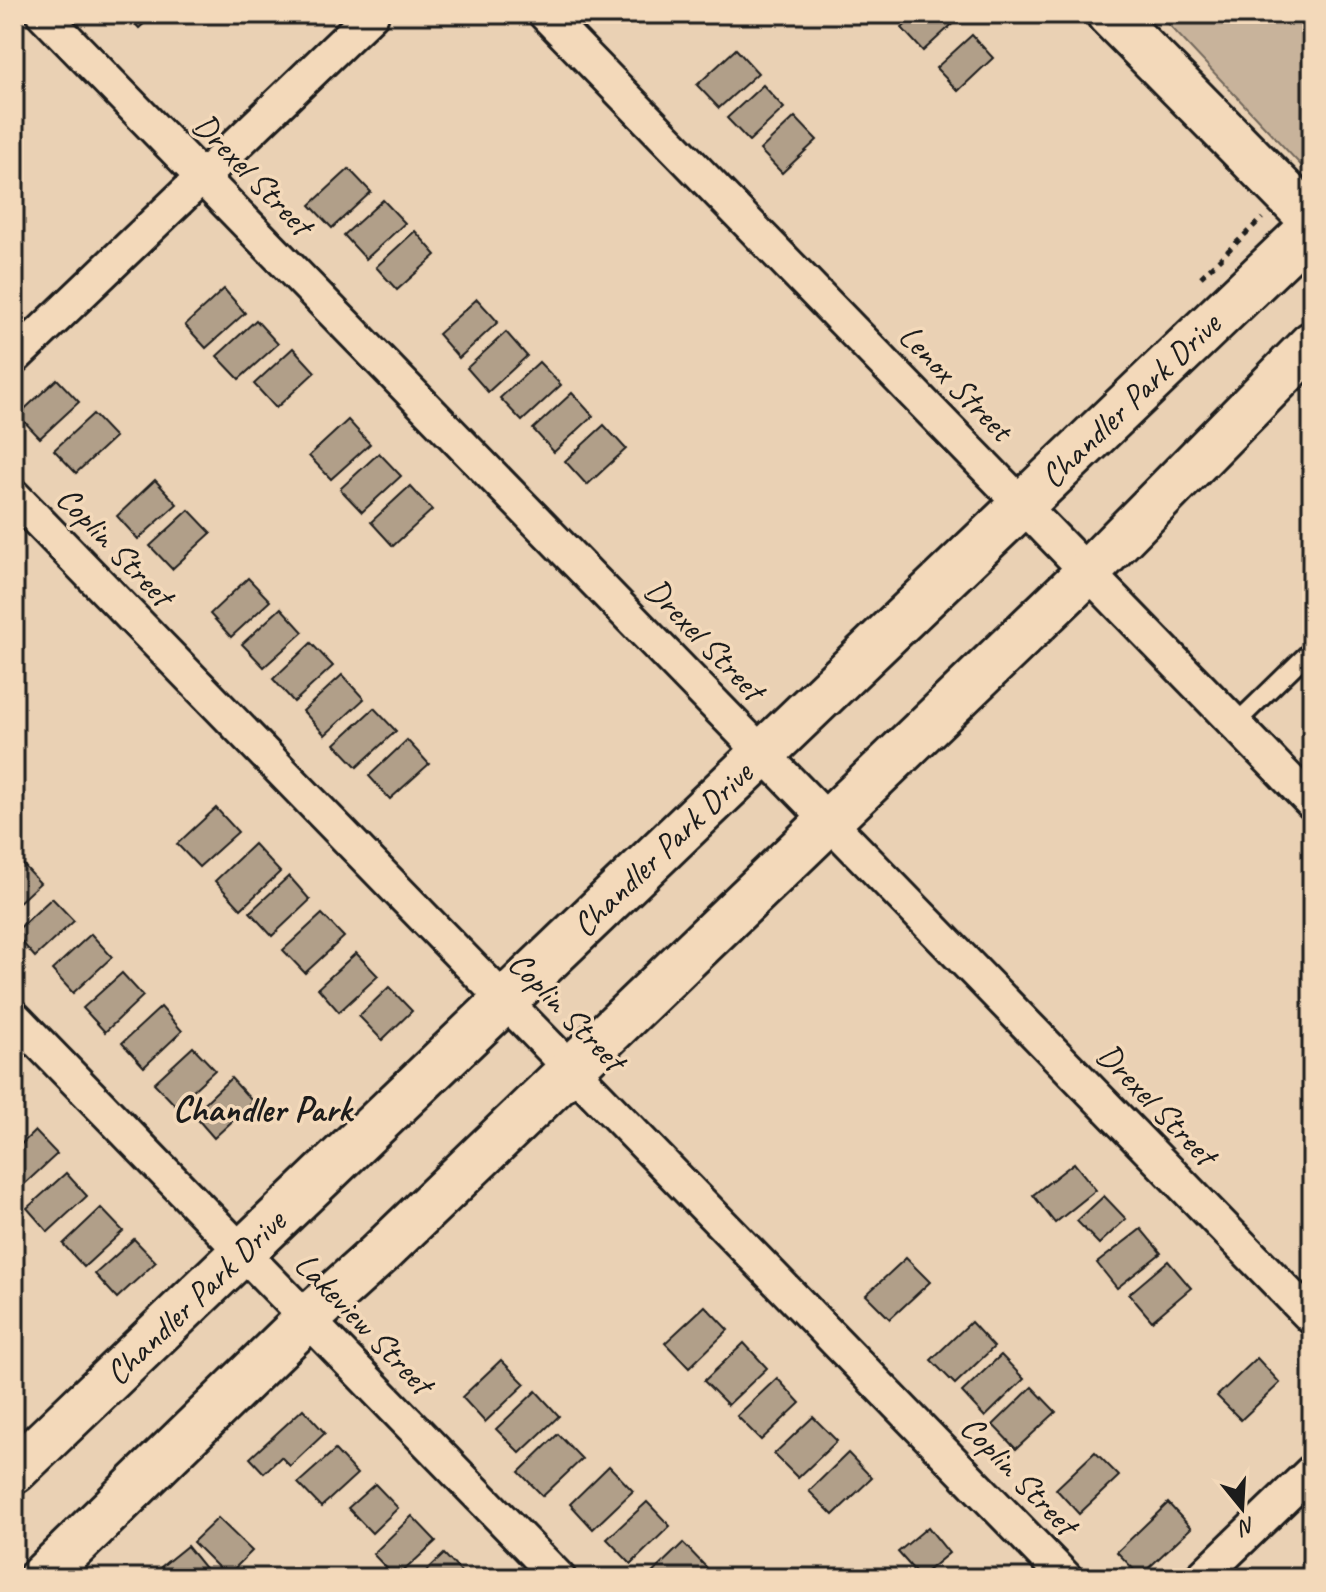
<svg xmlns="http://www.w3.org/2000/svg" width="1326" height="1592" font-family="Caveat,sans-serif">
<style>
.green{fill:#c8b39b;stroke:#72685c;stroke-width:2}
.building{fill:#b19f89;stroke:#1c1c1c;stroke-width:2}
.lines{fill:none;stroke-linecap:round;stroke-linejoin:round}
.lane-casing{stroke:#1c1c1c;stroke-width:22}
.street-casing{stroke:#1c1c1c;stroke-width:38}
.secondary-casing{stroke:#1c1c1c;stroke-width:50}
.path{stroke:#1c1c1c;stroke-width:5;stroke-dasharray:6 6;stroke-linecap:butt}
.lane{stroke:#f3d9ba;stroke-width:16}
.street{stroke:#f3d9ba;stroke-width:32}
.secondary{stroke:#f3d9ba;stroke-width:44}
.labels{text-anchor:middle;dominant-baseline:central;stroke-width:7;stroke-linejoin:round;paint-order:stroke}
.street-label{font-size:34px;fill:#1c1c1c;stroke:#f3d9ba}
.neighbourhood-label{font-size:36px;font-weight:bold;fill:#1c1c1c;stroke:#f3d9ba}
</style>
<rect width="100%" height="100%" fill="#ead1b4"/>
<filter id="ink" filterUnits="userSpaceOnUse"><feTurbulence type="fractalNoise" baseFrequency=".0125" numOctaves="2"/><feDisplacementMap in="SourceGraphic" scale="16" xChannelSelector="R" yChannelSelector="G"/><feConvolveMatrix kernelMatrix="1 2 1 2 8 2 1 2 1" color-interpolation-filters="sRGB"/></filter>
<g filter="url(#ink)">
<path class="green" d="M1159,14h153v163z"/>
<g class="building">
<path d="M126,14h29l-16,14z"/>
<path d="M917,14h38l4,4 -36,33 -21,-23z"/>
<path d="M972,35l21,23 -35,33 -22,-23z"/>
<path d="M736,49l22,24 -39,35 -22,-23z"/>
<path d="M763,85l21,23 -35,33 -22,-23z"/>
<path d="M795,117l22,23 -35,33 -22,-23z"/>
<path d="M349,169l22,23 -39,36 -22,-23z"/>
<path d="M383,200l22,23 -39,36 -22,-24z"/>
<path d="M415,231l21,24 -39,35 -21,-23z"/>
<path d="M224,289l21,24 -39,35 -21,-23z"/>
<path d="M477,299l21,23 -39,36 -21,-24z"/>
<path d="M256,320l22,24 -39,35 -22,-23z"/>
<path d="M506,332l21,24 -39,36 -21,-24z"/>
<path d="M293,348l22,24 -39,36 -22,-24z"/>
<path d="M539,362l22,23 -39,36 -22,-23z"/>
<path d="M57,379l22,23 -39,36 -22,-23z"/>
<path d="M572,393l21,23 -39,36 -21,-23z"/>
<path d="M93,414l22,23 -39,36 -22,-23z"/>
<path d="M348,420l22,24 -39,35 -22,-23z"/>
<path d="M604,425l22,24 -39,36 -22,-24z"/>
<path d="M379,453l22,23 -39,36 -22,-23z"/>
<path d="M155,480l22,24 -39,35 -21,-23z"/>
<path d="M410,486l22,24 -39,36 -22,-24z"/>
<path d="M189,510l22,23 -39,36 -22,-23z"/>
<path d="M248,578l22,23 -39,36 -21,-23z"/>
<path d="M281,608l22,24 -39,35 -22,-23z"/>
<path d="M311,643l22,23 -39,36 -21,-23z"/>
<path d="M342,675l22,24 -39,36 -22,-24z"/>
<path d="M374,708l22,23 -39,36 -22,-23z"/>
<path d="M407,740l22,24 -39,35 -21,-23z"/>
<path d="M216,808l22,24 -39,35 -22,-23z"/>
<path d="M254,844l26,28 -39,37 -26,-28z"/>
<path d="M19,860l21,23 -26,24v-43z"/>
<path d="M289,876l21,24 -38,36 -22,-24z"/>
<path d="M52,898l22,23 -39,36 -21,-24z"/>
<path d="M322,914l22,23 -39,36 -22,-23z"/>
<path d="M91,934l21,23 -39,36 -21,-23z"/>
<path d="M356,953l22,23 -39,36 -21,-24z"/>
<path d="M122,973l21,23 -38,36 -22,-24z"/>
<path d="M389,987l23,24 -30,29 -23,-24z"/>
<path d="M161,1007l21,24 -38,36 -22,-24z"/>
<path d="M193,1047l22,23 -39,36 -22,-23z"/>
<path d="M231,1078l22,24 -39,36 -21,-24z"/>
<path d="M35,1131l22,23 -39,36 -4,-5v-34z"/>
<path d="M1074,1163l22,27 -41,33 -22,-28z"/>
<path d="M66,1173l21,23 -39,36 -21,-24z"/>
<path d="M1104,1196l22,23 -27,25 -22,-23z"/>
<path d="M101,1208l22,23 -39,36 -21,-23z"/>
<path d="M1141,1229l20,24 -44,35 -20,-25z"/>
<path d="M134,1239l22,23 -39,36 -22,-24z"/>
<path d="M906,1258l24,24 -40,37 -24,-24z"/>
<path d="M1168,1261l23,27 -39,33 -23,-27z"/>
<path d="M705,1306l23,24 -39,38 -24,-25z"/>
<path d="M971,1322l23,25 -39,37 -24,-24z"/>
<path d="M744,1343l23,25 -39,37 -24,-24z"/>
<path d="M1001,1355l23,24 -39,38 -23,-25z"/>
<path d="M1257,1358l23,25 -39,37 -24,-24z"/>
<path d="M501,1360l24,24 -40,38 -23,-25z"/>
<path d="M777,1378l23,25 -39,37 -24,-24z"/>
<path d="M1032,1387l24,25 -40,37 -23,-24z"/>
<path d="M536,1391l23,25 -39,37 -24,-24z"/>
<path d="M303,1409l22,24 -35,33 -9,-9 -17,16 -14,-15z"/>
<path d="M813,1417l24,24 -39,37 -24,-24z"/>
<path d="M558,1434l24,25 -39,37 -24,-24z"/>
<path d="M335,1450l22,24 -36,33 -23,-24z"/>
<path d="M1095,1452l24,24 -40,38 -23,-25z"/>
<path d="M848,1453l24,25 -39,37 -24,-24z"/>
<path d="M609,1466l24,25 -40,38 -23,-25z"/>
<path d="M375,1484l23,24 -26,25 -24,-25z"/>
<path d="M647,1502l23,24 -39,38 -24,-25z"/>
<path d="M1168,1503l23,25 -51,48 -23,-24z"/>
<path d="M412,1516l24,25 -40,37 -23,-24z"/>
<path d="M218,1518l34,33 -25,25 -34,-34z"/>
<path d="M928,1527l21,26 -29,24 -22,-25z"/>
<path d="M683,1543l24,25 -11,10h-49z"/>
<path d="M187,1546l26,32h-43l-9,-11z"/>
<path d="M444,1554l23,24h-48z"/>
</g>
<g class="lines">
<defs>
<path id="lane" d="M1235,724l77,-75"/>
<g id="street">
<path d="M43,14l1269,1304"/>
<path d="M545,14l767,789"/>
<path d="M14,358l358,-344"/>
<path d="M14,496l1052,1082"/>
<path d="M14,1017l545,561"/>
<path d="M1201,1578l111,-107"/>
</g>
<g id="secondary">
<path d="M1109,14l203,206"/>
<path d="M14,1471l1298,-1244"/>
<path d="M41,1578l266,-259 71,-64 710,-683 224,-228"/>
</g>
</defs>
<use href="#lane" class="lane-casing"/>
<use href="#street" class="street-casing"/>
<use href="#secondary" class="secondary-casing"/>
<path class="path" d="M1201,277l61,-59"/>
<use href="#lane" class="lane"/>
<use href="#street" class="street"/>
<use href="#secondary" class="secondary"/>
</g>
</g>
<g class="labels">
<g class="street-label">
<text transform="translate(253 174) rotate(46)">Drexel Street</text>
<text transform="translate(956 382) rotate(46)">Lenox Street</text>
<text transform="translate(1130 400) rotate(-44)">Chandler Park Drive</text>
<text transform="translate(115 546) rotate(46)">Coplin Street</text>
<text transform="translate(705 639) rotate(46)">Drexel Street</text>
<text transform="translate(662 849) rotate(-44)">Chandler Park Drive</text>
<text transform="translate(567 1011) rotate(46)">Coplin Street</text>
<text transform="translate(1157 1104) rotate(46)">Drexel Street</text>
<text transform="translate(195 1297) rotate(-44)">Chandler Park Drive</text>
<text transform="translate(364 1323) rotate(46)">Lakeview Street</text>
<text transform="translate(1019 1475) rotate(46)">Coplin Street</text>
</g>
<g class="neighbourhood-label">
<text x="262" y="1109">Chandler Park</text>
</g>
</g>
<rect width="1326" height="1592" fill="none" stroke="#f3d9ba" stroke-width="48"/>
<rect x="24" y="24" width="1278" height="1544" fill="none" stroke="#1c1c1c" stroke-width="3" filter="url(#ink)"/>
<g transform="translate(1242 1508) rotate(162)" stroke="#f3d9ba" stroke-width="6" paint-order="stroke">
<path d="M0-6L14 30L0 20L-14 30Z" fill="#1c1c1c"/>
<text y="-12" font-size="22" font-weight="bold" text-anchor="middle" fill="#1c1c1c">N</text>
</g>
</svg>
